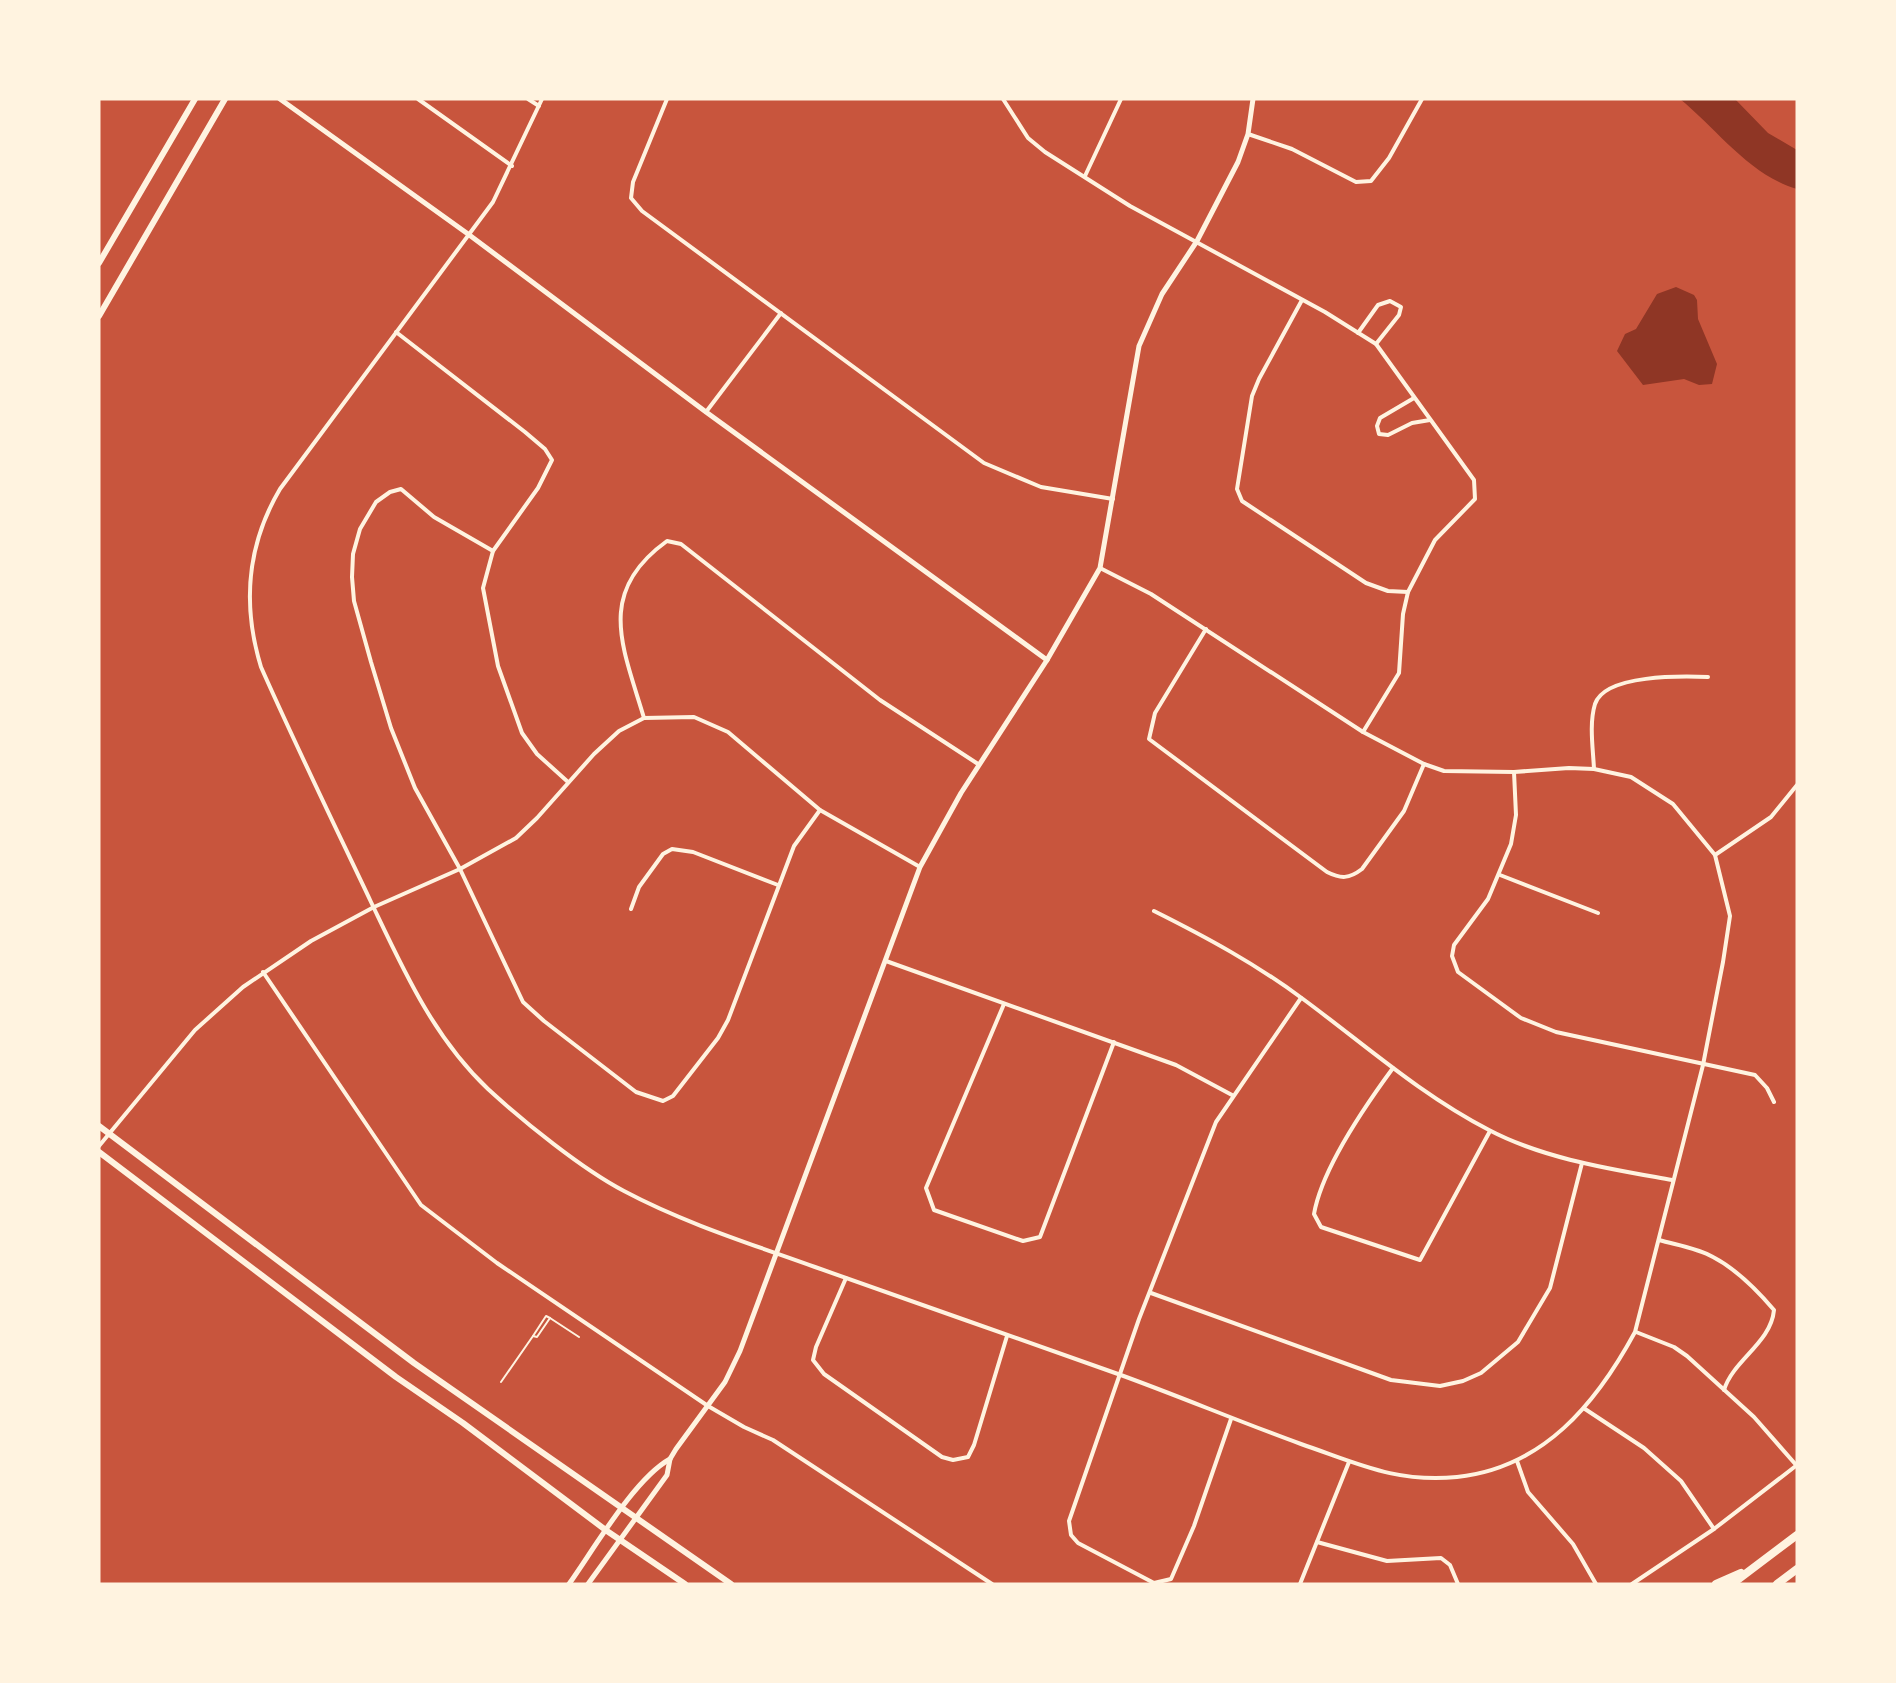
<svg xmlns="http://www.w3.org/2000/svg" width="1896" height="1683" font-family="Montserrat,sans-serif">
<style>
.water{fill:#8f3625}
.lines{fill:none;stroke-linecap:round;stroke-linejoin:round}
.service{stroke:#fff3e0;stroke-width:2}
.minor{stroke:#fff3e0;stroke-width:4}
.tertiary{stroke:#fff3e0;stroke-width:5}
.secondary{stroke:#fff3e0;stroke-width:6}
.motorway{stroke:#fff3e0;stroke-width:8}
</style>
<rect width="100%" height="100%" fill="#c8553d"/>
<g class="water">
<path d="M1680,99h55l33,34 29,17v39c-48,-14 -80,-60 -117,-90z"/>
<path d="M1676,287l18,8 3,5 1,19 19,45 -5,20 -13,1 -15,-6 -41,6 -26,-34 8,-17 11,-5 21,-35z"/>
</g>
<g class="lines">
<g class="service">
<path d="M533,1336l13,-20 4,2"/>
<path d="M501,1382l32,-46 4,1 13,-19 29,19"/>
</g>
<g class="minor">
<path d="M418,99l94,67"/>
<path d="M528,99l11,7"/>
<path d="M542,99l-49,103 -213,287c-33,56 -38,116 -19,178 35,79 73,157 110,235 32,67 62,135 117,187 36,33 94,80 136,102 60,32 127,53 191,76 101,36 202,71 303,107 61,22 122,48 183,70 56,19 94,39 156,33 86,-9 139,-73 178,-145l68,-267 20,-103 7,-46 -15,-61 -42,-51 -42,-27 -37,-8 -25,-1 -55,4 -70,-1 -20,-7 -61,-32 -212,-138 -51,-26"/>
<path d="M667,99l-34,83 -2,16 11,13 342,252 57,24 72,12"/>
<path d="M1003,99l25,39 17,14 85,54 195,106 51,32 98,136 1,19 -40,41 -27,52 -5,22 -4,59 -36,59"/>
<path d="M1248,134l44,15 64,33 15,-1 18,-23 33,-59"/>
<path d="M1085,176l36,-77"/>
<path d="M1302,300l-43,79 -7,17 -15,93 5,12 124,82 22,8 20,1"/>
<path d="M396,332l129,100 20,17 7,11 -14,28 -45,63 -10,37 15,78 24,67 15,21 31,28"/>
<path d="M1358,333l20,-28 12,-4 11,6 -2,8 -23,29"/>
<path d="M1414,398l-34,20 -3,8 2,8 9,1 24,-12 18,-3"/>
<path d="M706,412l75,-99"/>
<path d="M493,551l-59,-34 -33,-28 -11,3 -14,10 -16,27 -7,25 -1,23 2,24 17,61 20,66 24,60 45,81 63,133 21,19 92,71 27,9 10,-5 45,-58 10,-18 66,-174 26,-36"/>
<path d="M1206,629l-51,84 -6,26 178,133c14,7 22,7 35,-3l42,-58 20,-47"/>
<path d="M644,718c-21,-71 -49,-125 23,-177l14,3 199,156 98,64"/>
<path d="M1594,769c-1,-21 -5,-45 1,-65 10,-30 88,-28 113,-27"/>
<path d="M1514,772l2,43 -5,29 -23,55 -34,46 -2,11 6,16 63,46 35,14 199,43 12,13 7,14"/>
<path d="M1715,855l56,-38 26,-32"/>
<path d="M1500,875l98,38"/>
<path d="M631,909l8,-22 24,-33 9,-5 21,3 85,33"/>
<path d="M1154,911c52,26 102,53 149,88 61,45 118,96 186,131 55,29 122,39 183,50"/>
<path d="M886,961l290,104 56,30"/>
<path d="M263,972l158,233 76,58 211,143 36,21 29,13 219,144"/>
<path d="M1004,1004l-78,184 8,22 89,31 17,-4 74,-195"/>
<path d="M1393,1068c-28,38 -71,100 -79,146l7,13 99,33 70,-129"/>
<path d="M99,1146l96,-116 48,-43 68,-46 63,-34 86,-38 56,-31 21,-20 57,-64 25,-23 25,-13 50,-1 34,15 92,78 100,57"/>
<path d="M1659,1240c17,5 38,8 54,17 23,12 44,33 61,53 -3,33 -41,50 -50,80"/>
<path d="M846,1278l-30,69 -3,13 11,14 118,83 11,3 15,-3 6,-12 33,-109"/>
<path d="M1151,1293l240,87 49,6 23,-5 18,-8 37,-31 32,-54 32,-125"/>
<path d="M1636,1332l38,15 13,9 67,61 43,49"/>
<path d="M1585,1409l59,39 37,33 33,48"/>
<path d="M1231,1419l-37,107 -23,53 -17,4 -76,-40 -7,-8 -2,-14 70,-202 77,-197 85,-124"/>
<path d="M1517,1461l11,31 45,52 23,40"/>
<path d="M1317,1542l70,19 54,-3 9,7 8,19"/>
<path d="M1300,1584l49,-122"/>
<path d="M1632,1584l82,-55 83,-64"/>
</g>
<g class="tertiary">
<path d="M280,99l188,135 238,178 341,248"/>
<path d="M569,1584c25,-35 65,-105 101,-125"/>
<path d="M588,1584l79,-109 3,-16 6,-10 49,-67 15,-31 180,-484 41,-74 86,-133 53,-92 39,-222 23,-52 35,-53 41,-79 10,-28 5,-35"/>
</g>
<g class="secondary">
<path d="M99,263l96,-164"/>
<path d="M99,316l126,-217"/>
<path d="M99,1126l315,237 317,221"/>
<path d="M99,1152l297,225 67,46 144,108 78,53"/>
</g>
<g class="motorway">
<path d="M1716,1584l25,-11"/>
<path d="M1732,1584l65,-49"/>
<path d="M1777,1584l20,-15"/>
</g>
</g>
<rect width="1896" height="1683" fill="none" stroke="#fff3e0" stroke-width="201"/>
</svg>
